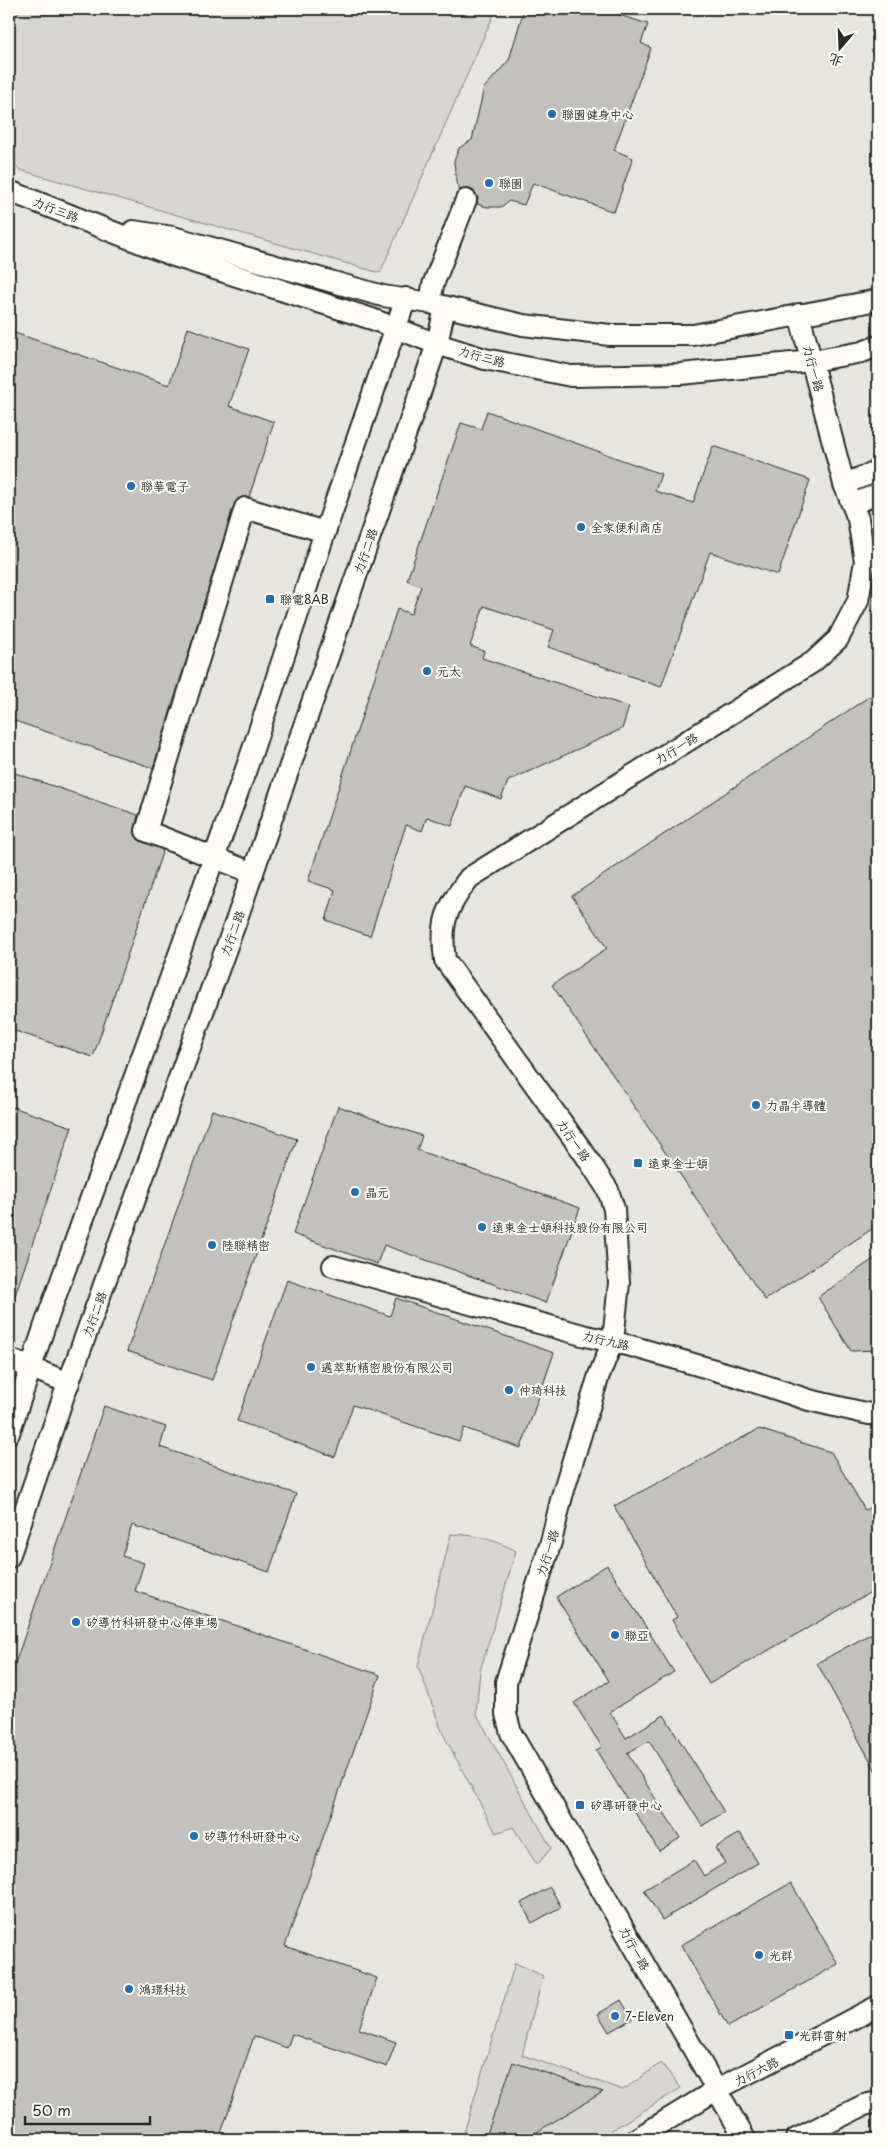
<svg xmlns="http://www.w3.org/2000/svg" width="887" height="2148" font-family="'Playpen Sans','LXGW WenKai TC',sans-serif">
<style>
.built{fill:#e6e5e0}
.green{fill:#d7d6d2;stroke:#81807e}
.building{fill:#c2c1be;stroke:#2b2b2b}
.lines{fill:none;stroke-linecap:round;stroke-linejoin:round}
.minor-casing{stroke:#2b2b2b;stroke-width:24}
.minor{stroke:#fdfcf7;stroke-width:20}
.poi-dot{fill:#1f6fb2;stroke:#fdfcf7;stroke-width:2}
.labels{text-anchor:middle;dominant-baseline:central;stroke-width:4;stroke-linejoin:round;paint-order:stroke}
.poi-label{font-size:12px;fill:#2b2b2b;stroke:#fdfcf7;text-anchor:start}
.street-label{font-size:12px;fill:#2b2b2b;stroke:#fdfcf7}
</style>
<rect width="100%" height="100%" fill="#f5f4ef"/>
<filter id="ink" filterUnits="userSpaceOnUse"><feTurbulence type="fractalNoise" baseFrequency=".02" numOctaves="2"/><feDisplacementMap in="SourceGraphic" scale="10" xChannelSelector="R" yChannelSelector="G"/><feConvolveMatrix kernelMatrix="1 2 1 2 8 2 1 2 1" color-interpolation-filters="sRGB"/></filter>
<g filter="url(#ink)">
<rect class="built" x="9" y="9" width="869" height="2130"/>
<g class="green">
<path d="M22,9h474l-116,264 -360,-103 -11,-10v-138z"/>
<path d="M451,1534c23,1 44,5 65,17l-36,120 -4,42 75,135 -14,17 -24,-38 -17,6 -53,-99 -25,-68z"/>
<path d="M515,1963l28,13 -21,79 101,35 38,-27 20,25 -84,51h-135z"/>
</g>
<g class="building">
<path d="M524,9h76l48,15 -7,19 10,5 -37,102 19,8 -19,54 -81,-29 -9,22 -15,-4 -8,6h-14l-10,-3 1,-6 -3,-6 -5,-3 -10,1 -4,-8 -2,-21 5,-13 13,-8 12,-52 25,-28z"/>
<path d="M188,328l61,21 -20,57 45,16 -25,75h-7l-8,8 -81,263 -144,-49v-388l160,54z"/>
<path d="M487,411l174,63 -6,17 38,12 20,-57 97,34 -32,95 -68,-23 -49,135 -113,-40 6,-17 -70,-24 -14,40 14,5 -2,7 147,49 -7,22 -114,52 -7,18 -36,-13 -13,40 -25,-9 -5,14 -16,-6 -36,111 -44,-16 9,-30 -27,-9 89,-272 14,5 10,-28 -14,-6 54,-157 20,6z"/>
<path d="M870,696l8,12v517l-113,75 -213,-315 55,-37 -35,-52z"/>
<path d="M9,771l129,44 -3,13 2,10 26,12 -70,207 -84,-28z"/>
<path d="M9,1106l63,21 -61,180h-2z"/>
<path d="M338,1106l84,30 -5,14 163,58 -34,95 -162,-58 -7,19 -84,-30z"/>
<path d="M212,1110l85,29 -85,241 -85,-29z"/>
<path d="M878,1256v94l-27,1 -33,-54z"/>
<path d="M287,1280l103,36 6,-18 158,55 -33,95 -57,-20 -5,13 -106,-36 -18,52 -98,-36z"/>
<path d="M104,1406l62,21 -6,20 136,47 -27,78 -137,-47 -10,31 22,7 -9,28 245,84 -95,271 92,32 -18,51 37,13 -9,25 -95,-33 -5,14 -33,-12 -35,103h-202l-8,-3v-455z"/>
<path d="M759,1429l72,23 34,58 13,-7v85l-169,96 -37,-64 5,-3 -63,-111z"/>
<path d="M607,1565l67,107 -64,40 16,26 38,-23 60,97 -22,14 -53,-85 -22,12 53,85 -21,13 -63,-101 6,-3 -28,-44 35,-22 -53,-84z"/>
<path d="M878,1630v145l-61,-112z"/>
<path d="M740,1833l18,30 -96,57 -18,-30 50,-30 10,16 21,-13 -10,-15z"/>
<path d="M791,1883l47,81 -110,63 -47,-82z"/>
<path d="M550,1887l11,20 -29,16 -11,-20z"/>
<path d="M621,2000l11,19 -23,13 -11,-18z"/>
<path d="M513,2062l90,30 -78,47h-40z"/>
</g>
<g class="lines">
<defs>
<g id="minor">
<path d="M9,191l165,65 198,63 65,25 48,15 86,17 110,-2 131,-13 50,-9 16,-6"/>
<path d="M133,231l40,6 210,59 47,7 93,22 87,10h83l185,-35"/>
<path d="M430,303l3,-18 33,-85"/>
<path d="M844,484l34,-13"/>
<path d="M852,504l26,-10"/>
<path d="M253,873l-107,-42 99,-323 80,24"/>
<path d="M333,1266l253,70 45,10 108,31 70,23 60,14 9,-1"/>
<path d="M9,1359l60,24"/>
<path d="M9,1433l36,-108 205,-567 75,-226 81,-234"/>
<path d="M9,1557l55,-162 172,-474 201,-577 8,-37"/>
<path d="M636,2139l80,-49 162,-84"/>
<path d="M745,2139l-234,-406 -5,-19v-32l45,-140 11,-46 37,-121 14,-34 6,-58 -5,-74 -6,-19 -22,-34 -141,-196c-5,-38 1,-51 24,-82l344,-216 25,-23 20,-38 7,-40 -7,-42 -14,-35 -45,-170"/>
<path d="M796,2139l68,-34 14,-3"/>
</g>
</defs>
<use href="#minor" class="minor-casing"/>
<use href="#minor" class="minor"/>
</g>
</g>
<g class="poi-dot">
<circle cx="552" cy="114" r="5"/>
<circle cx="489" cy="183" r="5"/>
<circle cx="131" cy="486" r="5"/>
<circle cx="581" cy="527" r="5"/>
<rect x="265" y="594" width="10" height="10" rx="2.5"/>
<circle cx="427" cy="671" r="5"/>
<circle cx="756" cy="1105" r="5"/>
<rect x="633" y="1158" width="10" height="10" rx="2.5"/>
<circle cx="355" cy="1192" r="5"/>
<circle cx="482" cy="1227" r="5"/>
<circle cx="212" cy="1245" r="5"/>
<circle cx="311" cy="1367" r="5"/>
<circle cx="509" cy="1390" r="5"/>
<circle cx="76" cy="1622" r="5"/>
<circle cx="615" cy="1635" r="5"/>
<rect x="575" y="1800" width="10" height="10" rx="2.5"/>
<circle cx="194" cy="1836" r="5"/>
<circle cx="759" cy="1955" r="5"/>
<circle cx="129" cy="1989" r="5"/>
<circle cx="615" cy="2016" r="5"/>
<rect x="784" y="2030" width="10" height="10" rx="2.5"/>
</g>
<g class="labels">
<g class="poi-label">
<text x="562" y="114">聯園健身中心</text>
<text x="499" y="183">聯園</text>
<text x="141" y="486">聯華電子</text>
<text x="591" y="527">全家便利商店</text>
<text x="280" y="599">聯電8AB</text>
<text x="437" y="671">元太</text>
<text x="766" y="1105">力晶半導體</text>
<text x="648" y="1163">遠東金士頓</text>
<text x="365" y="1192">晶元</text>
<text x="492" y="1227">遠東金士頓科技股份有限公司</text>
<text x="222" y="1245">陸聯精密</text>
<text x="321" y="1367">邁萃斯精密股份有限公司</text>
<text x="519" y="1390">仲琦科技</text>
<text x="86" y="1622">矽導竹科研發中心停車場</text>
<text x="625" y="1635">聯亞</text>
<text x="590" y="1805">矽導研發中心</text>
<text x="204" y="1836">矽導竹科研發中心</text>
<text x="769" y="1955">光群</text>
<text x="139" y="1989">鴻璟科技</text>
<text x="625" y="2016">7-Eleven</text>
<text x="799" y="2035">光群雷射</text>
</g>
<g class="street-label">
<text transform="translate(56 209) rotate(21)">力行三路</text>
<text transform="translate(482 356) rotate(15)">力行三路</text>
<text transform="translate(814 368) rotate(75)">力行一路</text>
<text transform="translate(365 551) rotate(-71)">力行二路</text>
<text transform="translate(676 748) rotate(-32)">力行一路</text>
<text transform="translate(232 933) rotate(-70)">力行二路</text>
<text transform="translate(574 1140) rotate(55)">力行一路</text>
<text transform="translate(94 1314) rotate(-70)">力行二路</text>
<text transform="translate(606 1340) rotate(13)">力行九路</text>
<text transform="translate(547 1553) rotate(-73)">力行一路</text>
<text transform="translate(635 1948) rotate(61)">力行一路</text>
<text transform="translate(756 2071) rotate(-27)">力行六路</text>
</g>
</g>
<rect width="887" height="2148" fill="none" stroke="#fdfcf7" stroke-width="30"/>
<rect x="15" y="15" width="857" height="2118" fill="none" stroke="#2b2b2b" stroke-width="2" filter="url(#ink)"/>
<g transform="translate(840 48) rotate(199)" stroke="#fdfcf7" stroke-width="4" paint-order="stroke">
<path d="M0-4L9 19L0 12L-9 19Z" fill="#2b2b2b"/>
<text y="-8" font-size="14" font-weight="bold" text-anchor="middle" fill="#2b2b2b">北</text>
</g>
<path d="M25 2116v8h125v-8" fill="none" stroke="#2b2b2b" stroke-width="2.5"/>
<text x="32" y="2116" font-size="15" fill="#2b2b2b" stroke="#fdfcf7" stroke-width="4" paint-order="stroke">50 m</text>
</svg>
